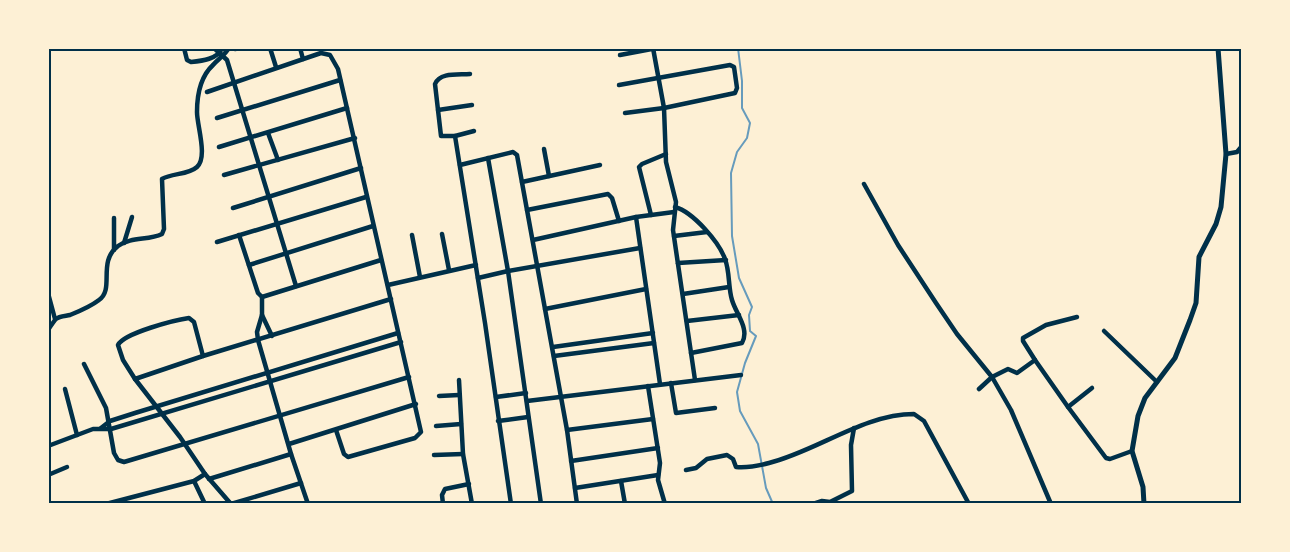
<svg xmlns="http://www.w3.org/2000/svg" width="1290" height="552" font-family="Rubik,sans-serif">
<style>
.lines{fill:none;stroke-linecap:round;stroke-linejoin:round}
.stream{stroke:#669bbc;stroke-width:2}
.minor{stroke:#003049;stroke-width:4.5}
.tertiary{stroke:#003049;stroke-width:5}
.neatline{fill:none;stroke:#003049;stroke-width:2}
</style>
<rect width="100%" height="100%" fill="#fdf0d5"/>
<g class="lines">
<path class="stream" d="M738,48l4,33v27l8,15 -3,15 -10,14 -6,21 1,63 7,42 13,29 -3,8 1,16 6,5 -11,27 -8,29 3,19 18,33 8,44 7,16"/>
<g class="minor">
<path d="M184,48l3,12 4,2c11,-1 27,-3 31,-14"/>
<path d="M214,48l13,12 69,226"/>
<path d="M270,48l6,19"/>
<path d="M300,48l3,11"/>
<path d="M653,48l11,60 2,54 10,40 -3,28 22,150"/>
<path d="M235,49l6,-1"/>
<path d="M620,55l37,-7"/>
<path d="M470,74c-12,1 -30,-2 -35,10l6,52h14l19,-5"/>
<path d="M619,85l111,-20 4,2 3,21 -2,5 -71,15 -39,5"/>
<path d="M207,92l114,-39 9,2 8,14 83,363 -6,6 -67,19 -4,-3 -8,-24"/>
<path d="M438,110l34,-5"/>
<path d="M217,118l123,-38"/>
<path d="M268,133l10,27"/>
<path d="M455,136l30,187 26,181"/>
<path d="M219,147l128,-39"/>
<path d="M544,149l5,27"/>
<path d="M1226,154l11,-2 5,-6"/>
<path d="M488,158l20,113 33,233"/>
<path d="M460,165l53,-13 4,3 50,275 10,74"/>
<path d="M224,175l131,-37"/>
<path d="M522,182l78,-17"/>
<path d="M864,184l34,61 38,58 21,31 35,43 19,33 40,94"/>
<path d="M675,207c18,5 44,35 50,52 5,13 3,28 7,41 4,14 18,29 10,43l-51,10"/>
<path d="M233,208l128,-40"/>
<path d="M527,210l81,-16 4,4 7,23"/>
<path d="M651,215l-12,-48 3,-3 24,-10"/>
<path d="M636,217l24,167"/>
<path d="M442,234l7,36"/>
<path d="M239,235l19,58 4,4v18l-5,17 1,8 33,114 17,50"/>
<path d="M412,235l8,42"/>
<path d="M674,236l33,-4"/>
<path d="M533,240l103,-23 38,-5"/>
<path d="M217,242l149,-45"/>
<path d="M124,243l8,-26"/>
<path d="M114,250v-32"/>
<path d="M678,263l48,-3"/>
<path d="M249,265l124,-39"/>
<path d="M478,278l30,-7 132,-23"/>
<path d="M388,285l88,-20"/>
<path d="M48,293l7,26"/>
<path d="M683,294l46,-7"/>
<path d="M262,297l119,-37"/>
<path d="M545,309l101,-20"/>
<path d="M262,315l10,21"/>
<path d="M687,321l52,-6"/>
<path d="M48,330c2,-3 6,-9 8,-11 3,-3 10,-3 14,-4 10,-4 20,-8 29,-15 16,-11 -2,-38 19,-54 14,-10 30,-5 44,-12l2,-5 -2,-50c10,-6 26,-4 35,-12 11,-10 0,-41 0,-55 0,-17 3,-35 16,-47 6,-7 11,-9 16,-17"/>
<path d="M1104,331l53,51"/>
<path d="M553,347l100,-14"/>
<path d="M203,356l-9,-34 -5,-4c-14,2 -65,15 -71,27l5,15 12,19 45,58 25,37 26,30"/>
<path d="M554,356l100,-13"/>
<path d="M1035,360l-12,-19v-3l23,-13 31,-8"/>
<path d="M84,364l22,44 8,45 4,7 6,2 285,-85"/>
<path d="M135,379l68,-23 188,-57"/>
<path d="M459,380l4,74 9,50"/>
<path d="M671,383l5,30 39,-5"/>
<path d="M648,386l12,77 -2,17 7,24"/>
<path d="M1092,388l-24,19 38,51 4,1 22,-8"/>
<path d="M65,389l12,46"/>
<path d="M979,389l13,-12 16,-8 9,4 18,-13 33,47"/>
<path d="M439,396l20,-1"/>
<path d="M496,397l30,-4"/>
<path d="M527,401l214,-26"/>
<path d="M498,421l30,-4"/>
<path d="M436,426l25,-2"/>
<path d="M101,428l9,-7 25,-8 263,-80"/>
<path d="M567,430l86,-11"/>
<path d="M289,444l127,-40"/>
<path d="M48,446l45,-17h18l290,-87"/>
<path d="M434,455l29,-1"/>
<path d="M571,461l87,-13"/>
<path d="M686,470l10,-2 11,-9 20,-4 6,4 3,8c12,1 22,-1 33,-4 48,-12 95,-49 145,-49l10,7 45,83"/>
<path d="M48,475l19,-8"/>
<path d="M209,479l82,-25"/>
<path d="M194,481l11,23"/>
<path d="M621,481l4,23"/>
<path d="M575,488l83,-13"/>
<path d="M106,504l88,-23 11,-7"/>
<path d="M231,504l70,-21"/>
<path d="M443,504l-1,-9 3,-6 24,-5"/>
<path d="M813,504l9,-3 8,1 22,-11 -1,-46 3,-17"/>
</g>
<path class="tertiary" d="M1144,504l-1,-17 -11,-36 6,-35 7,-18 30,-40 15,-38 6,-17 3,-46 17,-33 5,-17 5,-53 -8,-106"/>
</g>
<rect width="1290" height="552" fill="none" stroke="#fdf0d5" stroke-width="99"/>
<rect x="50" y="50" width="1190" height="452" class="neatline"/>
</svg>
